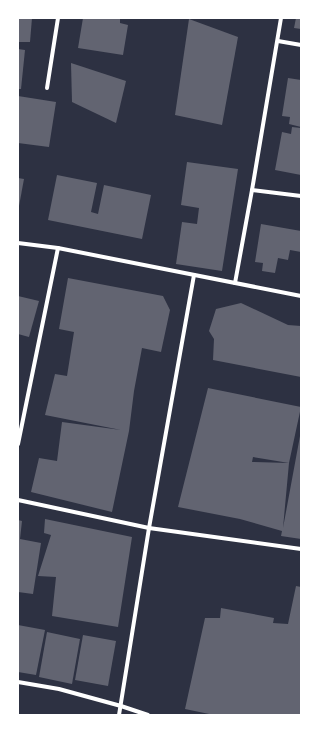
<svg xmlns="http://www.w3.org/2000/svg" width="319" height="733" font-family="'Nunito Sans',sans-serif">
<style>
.building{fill:#626471}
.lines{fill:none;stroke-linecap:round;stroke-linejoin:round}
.minor{stroke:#fff;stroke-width:4}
</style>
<rect width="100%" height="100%" fill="#2d3142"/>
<g class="building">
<path d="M18,18h14l-2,24h-12z"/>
<path d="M83,18h37v5l8,2 -5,30 -45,-7z"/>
<path d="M296,18h5v11l-7,-1z"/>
<path d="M189,19l49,18 -16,88 -47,-10z"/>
<path d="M18,49l7,1 -4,39h-3z"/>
<path d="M71,63l55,18 -10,42 -44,-21z"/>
<path d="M288,78l13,2v47l-12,-3 1,-7 -8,-1z"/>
<path d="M18,96l38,6 -7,45 -31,-4z"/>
<path d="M292,127l9,1v47l-26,-5 7,-38 9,2z"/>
<path d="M187,162l51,7 -16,102 -46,-7 6,-42 15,2 2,-16 -18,-3z"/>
<path d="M57,175l40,8 -6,29 7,2 6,-29 47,10 -9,44 -94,-19z"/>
<path d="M18,178l6,1 -5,27h-1z"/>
<path d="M261,224l40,7v21l-11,-2 -2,10 -10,-2 -3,15 -13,-2 1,-8 -8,-1z"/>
<path d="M68,278l95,18 7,14 -9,42 -19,-4 -8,43 -5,40 -17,81 -81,-20 8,-34 18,3 5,-39 59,8 -76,-15 10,-41 12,2 7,-44 -15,-3z"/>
<path d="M18,296l21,5 -10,36 -11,-3z"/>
<path d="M241,303l47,22 13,1v51l-88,-17 1,-21 -5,-8 7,-22z"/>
<path d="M208,388l93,19 -12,56 -36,-6 -1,5 37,1 -6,65 17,-92h1v103l-20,-3 1,-5 -42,-12 -62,-12z"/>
<path d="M45,519l87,18 -14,90 -66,-11 4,-39 -18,-1 13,-41 -7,-2z"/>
<path d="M18,520l4,1 -2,18 21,4 -8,51 -15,-2z"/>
<path d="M296,586l5,1v128h-87l-29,-6 20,-91h15l1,-10 53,10 -1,5 15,1z"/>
<path d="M18,625l27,5 -9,45 -18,-3z"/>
<path d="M47,632l33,7 -8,45 -33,-7z"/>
<path d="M83,635l33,6 -8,45 -33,-6z"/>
</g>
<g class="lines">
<g class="minor">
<path d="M278,41l23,4"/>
<path d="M47,88l11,-70"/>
<path d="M252,190l49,6"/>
<path d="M18,243l40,5 243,48"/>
<path d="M235,283l17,-93 29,-172"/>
<path d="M18,444l40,-196"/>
<path d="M18,500l131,28 152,21"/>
<path d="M18,682l41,7 62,17 27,9"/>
<path d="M119,715l30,-187 45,-253"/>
</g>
</g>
<rect width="319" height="733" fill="none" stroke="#ffffff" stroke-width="38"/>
</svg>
